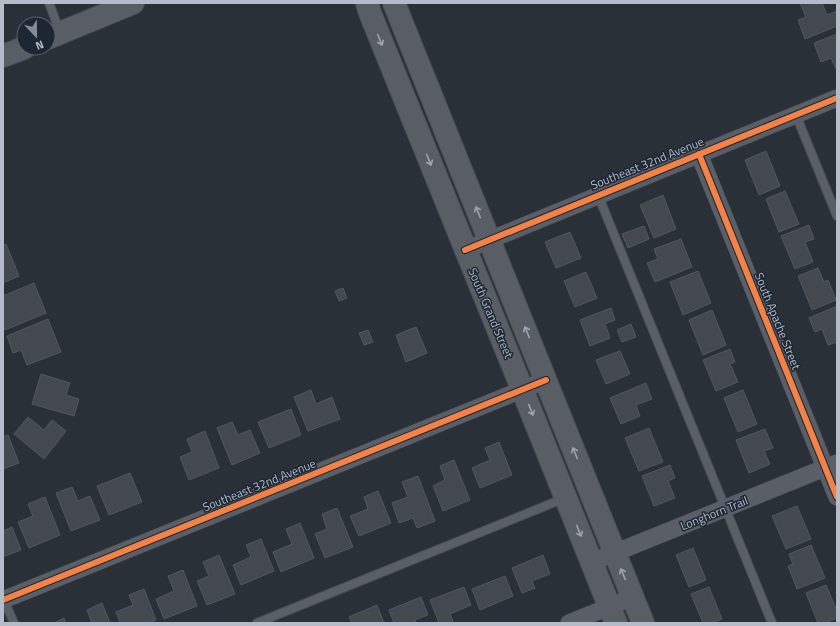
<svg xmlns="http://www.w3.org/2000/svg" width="840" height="626" font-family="'Titillium Web',sans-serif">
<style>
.building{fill:#444950;stroke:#52575f}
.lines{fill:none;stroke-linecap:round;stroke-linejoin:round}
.service-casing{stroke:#484c53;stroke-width:10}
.minor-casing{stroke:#484c53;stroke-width:18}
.secondary-casing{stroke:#484c53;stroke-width:24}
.service{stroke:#5a5e66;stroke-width:8}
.minor{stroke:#5a5e66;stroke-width:17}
.secondary{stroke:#595d64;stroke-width:22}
.cycleway-casing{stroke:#1d2633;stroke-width:8}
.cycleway{stroke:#f48246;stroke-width:6}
.oneway{stroke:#9da4b0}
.labels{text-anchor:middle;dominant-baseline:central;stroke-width:3;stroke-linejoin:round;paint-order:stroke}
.street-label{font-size:12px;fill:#b4bcc9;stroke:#1d2633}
</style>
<rect width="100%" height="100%" fill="#2a3038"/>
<g class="building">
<path d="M800,3h22l5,12 10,-4v15l-32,13 -7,-19 8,-3z"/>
<path d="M837,34v35h-1l-5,-11 -10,4 -7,-19z"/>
<path d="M766,151l14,35 -21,9 -14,-35z"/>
<path d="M785,191l14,33 -20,8 -13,-33z"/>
<path d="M663,195l13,34 -22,9 -14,-33z"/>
<path d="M809,225l5,14 -9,3 8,20 -18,7 -14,-33z"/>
<path d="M644,226l5,13 -21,9 -6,-14z"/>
<path d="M570,232l11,26 -25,10 -11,-26z"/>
<path d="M681,239l11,28 -37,15 -8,-19 11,-4 -4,-10z"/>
<path d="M6,244l13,32 -16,7v-38z"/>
<path d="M818,268l6,14 4,-2 8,20 -24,10 -14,-34z"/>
<path d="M698,271l13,32 -28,12 -13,-33z"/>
<path d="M586,272l11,26 -22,9 -11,-26z"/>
<path d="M34,283l12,30 -41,17 -2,-4v-30z"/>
<path d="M343,288l4,10 -8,3 -4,-10z"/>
<path d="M837,306v36l-9,3 -6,-16 -7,3 -6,-14z"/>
<path d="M611,308l4,12 -10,4 5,14 -20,8 -10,-26z"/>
<path d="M712,310l14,35 -23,10 -14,-35z"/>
<path d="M48,319l13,33 -34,13 -6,-15 -8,3 -6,-17z"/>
<path d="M631,324l5,13 -14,5 -5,-12z"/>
<path d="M416,327l11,26 -21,9 -10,-27z"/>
<path d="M368,330l5,12 -9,3 -5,-12z"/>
<path d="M730,349l5,13 -5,2 8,18 -22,9 -13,-31z"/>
<path d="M620,351l10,23 -24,10 -10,-24z"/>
<path d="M41,374l29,9 -4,12 13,4 -5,17 -42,-12z"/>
<path d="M646,383l6,16 -16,6 4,11 -19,8 -11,-26z"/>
<path d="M311,390l5,14 16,-7 8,22 -32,12 -14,-34z"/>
<path d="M743,390l14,34 -19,8 -14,-34z"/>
<path d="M291,409l10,26 -32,13 -11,-26z"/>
<path d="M28,417l16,13 8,-10 14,11 -22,28 -30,-25z"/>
<path d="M232,422l6,13 12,-5 10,23 -28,12 -15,-37z"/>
<path d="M649,428l14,34 -24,9 -14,-33z"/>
<path d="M765,429l8,19 -9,3 6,13 -21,9 -13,-33z"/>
<path d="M205,431l14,37 -30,12 -9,-23 12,-5 -5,-13z"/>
<path d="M8,435l11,28 -16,6v-32z"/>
<path d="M499,442l13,33 -32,13 -8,-20 18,-8 -5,-12z"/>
<path d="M454,460l16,40 -27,11 -10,-25 12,-6 -5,-14z"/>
<path d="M670,465l5,13 -7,3 7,17 -21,8 -12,-30z"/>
<path d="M130,473l12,29 -33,13 -12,-29z"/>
<path d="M418,476l17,45 -18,7 -4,-10 -14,5 -7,-20 16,-6 -6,-15z"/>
<path d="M72,487l6,14 12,-5 10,24 -29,11 -15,-38z"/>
<path d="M378,491l13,32 -32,13 -9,-20 18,-7 -4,-12z"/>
<path d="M45,497l15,38 -31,13 -11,-26 15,-6 -5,-12z"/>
<path d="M797,506l14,33 -25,10 -14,-33z"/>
<path d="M337,508l16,39 -28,11 -10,-24 12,-5 -5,-15z"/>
<path d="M300,523l14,35 -33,14 -8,-20 19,-8 -6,-15z"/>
<path d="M12,527l9,23 -18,7v-26z"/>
<path d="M261,539l13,32 -33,14 -8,-20 18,-8 -5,-12z"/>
<path d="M811,545l14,33 -28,11 -9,-23 5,-2 -4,-10z"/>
<path d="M693,548l13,32 -17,7 -13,-32z"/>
<path d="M219,555l16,39 -28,11 -10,-24 12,-5 -6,-14z"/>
<path d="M543,555l7,19 -18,7 3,7 -13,5 -10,-25z"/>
<path d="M183,570l14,36 -33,13 -8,-20 18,-8 -6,-15z"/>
<path d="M505,576l8,20 -33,14 -8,-21z"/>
<path d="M826,585l11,26v7l-12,5h-7l-12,-30z"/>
<path d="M464,587l7,18 -21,9 3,7 -4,2h-10l-9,-23z"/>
<path d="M709,587l13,32 -10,4h-9l-12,-29z"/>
<path d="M144,589l12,31 -7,3h-29l-4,-11 17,-7 -4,-10z"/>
<path d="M421,597l7,18 -13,5 1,3h-22l-5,-13z"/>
<path d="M102,603l8,20h-18l-5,-13z"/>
<path d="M377,605l7,18h-32l-3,-6z"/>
<path d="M64,618l2,5h-12z"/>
</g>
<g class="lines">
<defs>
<g id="service">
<path d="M49,3l11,29"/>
<path d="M796,115l41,101"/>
<path d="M598,195l174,428"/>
<path d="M4,600l10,23"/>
<path d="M257,623l308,-125"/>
</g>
<g id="minor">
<path d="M699,154l138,343"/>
<path d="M465,250l372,-152"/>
<path d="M592,562l245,-99"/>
<path d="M3,600l543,-220"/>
<path d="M569,623l64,-26"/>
</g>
<g id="secondary">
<path d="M367,3l3,10c82,204 165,406 246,610"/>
<path d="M394,3l249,620"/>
<path d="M48,38l85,-35"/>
<path d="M3,56l21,-8"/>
</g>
</defs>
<use href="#service" class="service-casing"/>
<use href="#minor" class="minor-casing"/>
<use href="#secondary" class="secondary-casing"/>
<use href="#service" class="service"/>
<use href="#minor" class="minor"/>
<use href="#secondary" class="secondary"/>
<defs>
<g id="cycleway">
<path d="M699,154l138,343"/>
<path d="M465,250l372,-152"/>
<path d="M3,600l543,-220"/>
</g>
</defs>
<use href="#cycleway" class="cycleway-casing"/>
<use href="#cycleway" class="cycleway"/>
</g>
<defs><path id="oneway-shaft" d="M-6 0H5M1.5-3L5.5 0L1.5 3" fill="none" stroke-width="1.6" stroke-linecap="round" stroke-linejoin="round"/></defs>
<g class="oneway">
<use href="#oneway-shaft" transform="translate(380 40) rotate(68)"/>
<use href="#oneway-shaft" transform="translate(429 160) rotate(68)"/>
<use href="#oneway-shaft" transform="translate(478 212) rotate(-112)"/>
<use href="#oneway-shaft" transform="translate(527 332) rotate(-112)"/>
<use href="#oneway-shaft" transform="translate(531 410) rotate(68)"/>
<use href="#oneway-shaft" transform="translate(575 453) rotate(-112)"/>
<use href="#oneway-shaft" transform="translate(579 531) rotate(68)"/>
<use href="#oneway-shaft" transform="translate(623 574) rotate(-112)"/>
</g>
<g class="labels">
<g class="street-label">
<text transform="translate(647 163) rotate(-22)">Southeast 32nd Avenue</text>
<text transform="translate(491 313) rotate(67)">South Grand Street</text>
<text transform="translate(778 321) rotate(68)">South Apache Street</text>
<text transform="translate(259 485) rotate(-22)">Southeast 32nd Avenue</text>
<text transform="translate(714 513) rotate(-22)">Longhorn Trail</text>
</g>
</g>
<rect width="840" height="626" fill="none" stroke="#b4bcc9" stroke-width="8"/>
<g transform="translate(36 36) rotate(158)"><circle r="19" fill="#1d2633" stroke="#59626f"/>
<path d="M0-3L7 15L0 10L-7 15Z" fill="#848b96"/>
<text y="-6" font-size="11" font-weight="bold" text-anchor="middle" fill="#b4bcc9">N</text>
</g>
</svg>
